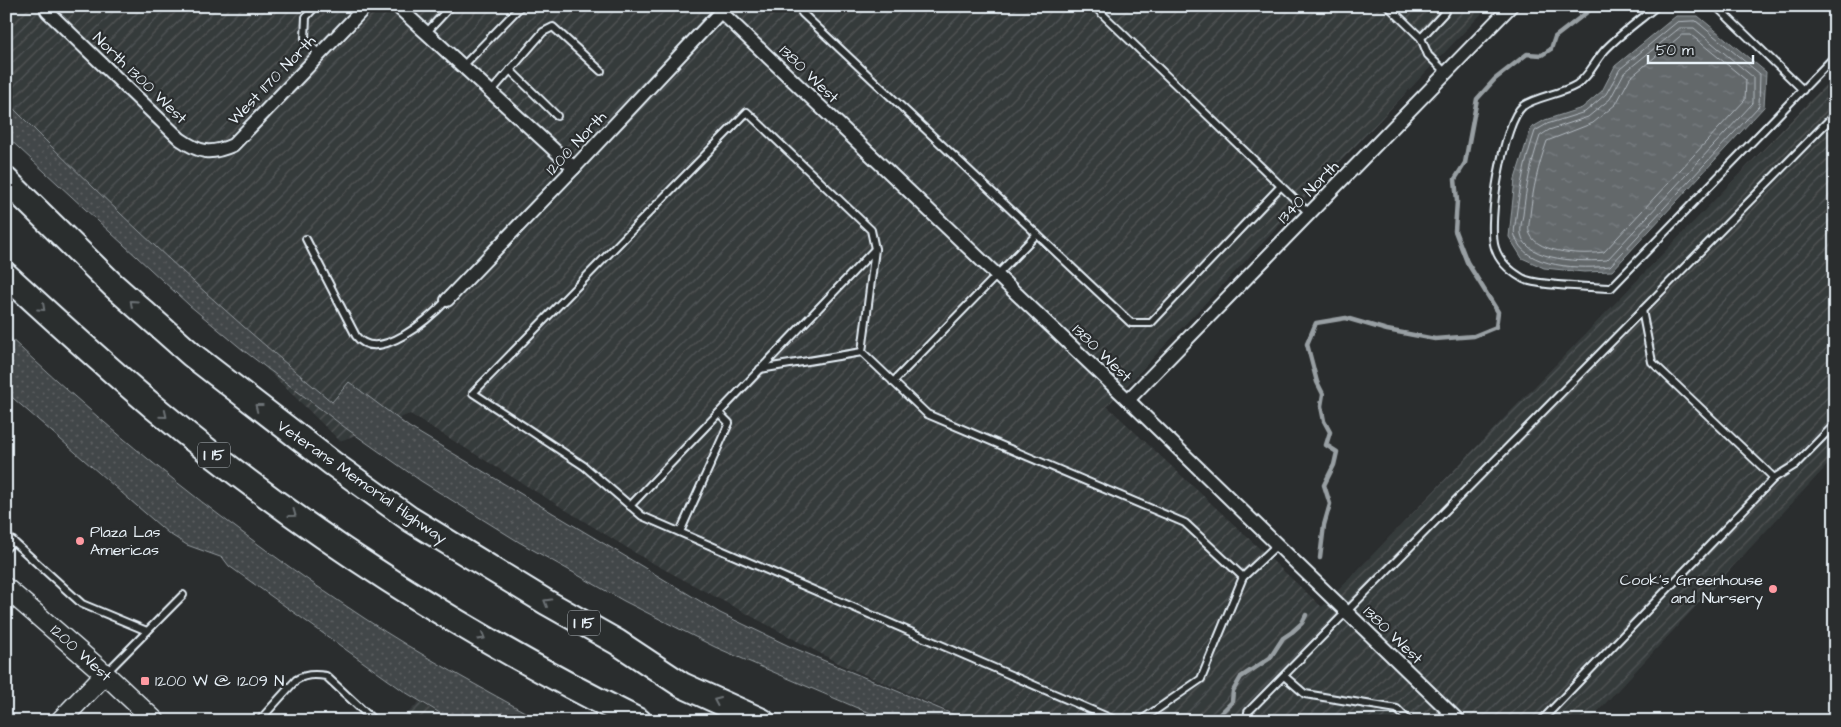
<svg xmlns="http://www.w3.org/2000/svg" width="1841" height="727" font-family="'Architects Daughter',sans-serif">
<style>
.industrial{fill:url(#industrial-furrows)}
.grass{fill:url(#grass-dots);stroke:#959ca0}
.water{fill:url(#water-ripples);stroke:#989fa3}
.lines{fill:none;stroke-linecap:round;stroke-linejoin:round}
.shore{stroke:#b3bac0;stroke-width:1}
.stream{stroke:#989fa3;stroke-width:4.5}
.lane-casing{stroke:#e8f1f8;stroke-width:10}
.street-casing{stroke:#e8f1f8;stroke-width:16}
.secondary-casing{stroke:#e8f1f8;stroke-width:22}
.highway-casing{stroke:#e8f1f8;stroke-width:28}
.lane{stroke:#2a2d2e;stroke-width:6}
.street{stroke:#2a2d2e;stroke-width:12}
.secondary{stroke:#2a2d2e;stroke-width:19}
.highway{stroke:#2a2d2e;stroke-width:24}
.oneway{stroke:#6c7275}
.poi-dot{fill:#ff9aa2;stroke:#2a2d2e;stroke-width:2}
.labels{text-anchor:middle;dominant-baseline:central;stroke-width:4.5;stroke-linejoin:round;paint-order:stroke}
.shield{fill:#2a2d2e;stroke:#afb6bb;stroke-width:1}
.shield-label{font-size:15px;font-weight:bold;fill:#e8f1f8}
.street-label{font-size:16px;fill:#e8f1f8;stroke:#2a2d2e}
.poi-label{font-size:16px;fill:#e8f1f8;stroke:#2a2d2e;text-anchor:start}
</style>
<defs>
<pattern id="industrial-furrows" width="10" height="10" patternUnits="userSpaceOnUse" patternTransform="scale(1.25)"><rect width="10" height="10" fill="#363a3b"/><path d="M-1 1l2-2M0 10L10 0M9 11l2-2" fill="none" stroke="#535758"/></pattern>
<pattern id="grass-dots" width="8" height="8" patternUnits="userSpaceOnUse" patternTransform="scale(1.25)"><rect width="8" height="8" fill="#424648"/><path d="M2 2h.1M6 6h.1" fill="none" stroke="#5d6163" stroke-width="1.8" stroke-linecap="round"/></pattern>
<pattern id="water-ripples" width="26" height="14" patternUnits="userSpaceOnUse" patternTransform="scale(1.25)"><rect width="26" height="14" fill="#63686b"/><path d="M2 4q2-2 4 0t4 0M15 11q2-2 4 0t4 0" fill="none" stroke="#797e81"/></pattern>
</defs>
<rect width="100%" height="100%" fill="#2a2d2e"/>
<filter id="ink" filterUnits="userSpaceOnUse"><feTurbulence type="fractalNoise" baseFrequency=".02" numOctaves="2"/><feDisplacementMap in="SourceGraphic" scale="10" xChannelSelector="R" yChannelSelector="G"/><feConvolveMatrix kernelMatrix="1 2 1 2 8 2 1 2 1" color-interpolation-filters="sRGB"/></filter>
<g filter="url(#ink)">
<g class="industrial">
<path d="M6,6h1483l-382,400 215,201 513,-532v382l-246,264h-616l-131,-56 -195,-105 -237,-146 -70,27 -334,-327z"/>
<path d="M419,702l32,19h-51z"/>
</g>
<g class="grass">
<path d="M6,101c104,105 212,207 326,301l17,-20 60,45 311,186 69,33 180,75h-74l-33,-11 -147,-63 -91,-46 -105,-59 -98,-61 -74,-52 -104,-79 -54,-45 -183,-169z"/>
<path d="M6,334c111,105 231,200 358,284 57,38 118,70 177,103h-88l-48,-29 -176,-126 -6,-8 -36,-13 -19,-12 -162,-141z"/>
</g>
<path class="water" d="M1676,16h22l68,56 -2,35 -152,164 -28,1 -40,-4 -22,-10 -13,-21 6,-58 16,-51 14,-8 37,-12 20,-17 13,-25z"/>
<g class="lines">
<g class="shore">
<path d="M1696,21l64,53 -1,32 -149,160c-26,3 -87,3 -95,-30 -2,-5 1,-14 1,-19 4,-31 9,-56 19,-86l12,-7 38,-12 21,-18 14,-25 57,-47z"/>
<path d="M1680,28h14l59,49v26l-146,157c-22,2 -81,2 -86,-26 -1,-6 1,-14 2,-19 3,-28 8,-52 17,-79l9,-6 39,-13 22,-18 14,-26z"/>
<path d="M1682,35h9l55,45 -1,20 -141,152c-19,3 -66,2 -74,-18 -3,-5 0,-13 0,-19 3,-26 8,-49 17,-74l46,-18 23,-19 14,-26z"/>
</g>
<g class="stream">
<path d="M1320,558l4,-33 6,-21 -6,-19 10,-20 3,-13 -11,-7 4,-13 -6,-11 -3,-15 2,-12 -6,-12 -10,-38 9,-21 30,-5 41,12 48,9 39,-3 22,-9 2,-15 -31,-50 -12,-31 2,-30 -2,-22 10,-16 12,-64 18,-20 32,-25 15,1 9,-6 4,-12 40,-31"/>
<path d="M1213,721l19,-19 1,-11 8,-14 29,-19 13,-20 9,-6 10,-9 4,-8"/>
</g>
<defs>
<g id="lane">
<path d="M316,6l-10,11 -1,21 14,17"/>
<path d="M801,6l1,7 329,310h20l130,-137"/>
<path d="M1094,6l215,207"/>
<path d="M1388,6l33,32"/>
<path d="M1657,6c-17,14 -37,28 -52,44 -10,11 -16,27 -29,35 -15,9 -41,12 -53,21 -20,16 -36,117 -28,142 4,13 15,23 27,30 12,8 72,9 89,10l224,-232"/>
<path d="M1716,6l87,84"/>
<path d="M426,33l25,-27"/>
<path d="M463,66l58,-60"/>
<path d="M510,70l47,46"/>
<path d="M1446,73l-18,-18 -7,-17 23,-25 4,-7"/>
<path d="M491,92l52,-60 10,-5 48,44"/>
<path d="M306,239l50,97c22,29 75,-19 91,-36"/>
<path d="M760,369l102,-17"/>
<path d="M893,382l144,-148"/>
<path d="M1774,478l21,-13 40,-41"/>
<path d="M630,506l245,-257"/>
<path d="M680,532l49,-109 -10,-10"/>
<path d="M6,535l76,69 65,27"/>
<path d="M6,548l7,-7"/>
<path d="M106,673l77,-78"/>
<path d="M1284,676l21,18 92,15 12,12"/>
<path d="M259,721l37,-41c9,-6 19,-6 30,-4l45,42v3"/>
<path d="M1117,721l-475,-205 -58,-50 -111,-73 274,-281 124,118 4,19 -13,103 65,62 258,109 58,54"/>
<path d="M1140,721l61,-42 42,-102 34,-32"/>
<path d="M1247,721l1,-9 587,-598"/>
<path d="M1541,721l233,-243 -122,-116 -10,-52"/>
</g>
<g id="street">
<path d="M397,6l177,162"/>
<path d="M47,11l133,128c20,14 30,16 53,6l133,-139"/>
<path d="M721,12l407,388 331,321"/>
<path d="M447,300l127,-132 152,-162"/>
<path d="M1128,400l383,-394"/>
</g>
<g id="secondary">
<path d="M6,588l99,86 50,47"/>
<path d="M60,721l45,-47"/>
</g>
<g id="highway">
<path d="M6,180l107,105 79,70 140,108 78,56 136,83 71,40 65,43 80,36"/>
<path d="M6,275c49,45 98,90 149,133 147,123 312,228 484,313"/>
</g>
</defs>
<use href="#lane" class="lane-casing"/>
<use href="#street" class="street-casing"/>
<use href="#secondary" class="secondary-casing"/>
<use href="#highway" class="highway-casing"/>
<use href="#lane" class="lane"/>
<use href="#street" class="street"/>
<use href="#secondary" class="secondary"/>
<use href="#highway" class="highway"/>
</g>
<defs><path id="oneway-chevron" d="M-2-3.5L2.5 0L-2 3.5" fill="none" stroke-width="1.6" stroke-linecap="round" stroke-linejoin="round" transform="scale(1.25)"/></defs>
<g class="oneway">
<use href="#oneway-chevron" transform="translate(133 303) rotate(-138)"/>
<use href="#oneway-chevron" transform="translate(42 308) rotate(42)"/>
<use href="#oneway-chevron" transform="translate(258 407) rotate(-142)"/>
<use href="#oneway-chevron" transform="translate(164 415) rotate(39)"/>
<use href="#oneway-chevron" transform="translate(293 514) rotate(36)"/>
<use href="#oneway-chevron" transform="translate(547 602) rotate(-150)"/>
<use href="#oneway-chevron" transform="translate(482 637) rotate(30)"/>
<use href="#oneway-chevron" transform="translate(717 701) rotate(-156)"/>
</g>
</g>
<g class="poi-dot">
<circle cx="80" cy="541" r="5"/>
<circle cx="1773" cy="589" r="5"/>
<rect x="140" y="676" width="10" height="10" rx="2.5"/>
</g>
<g class="labels">
<g class="shield">
<rect x="198" y="442.5" width="32" height="25" rx="4"/>
<rect x="568" y="610.5" width="32" height="25" rx="4"/>
</g>
<g class="shield-label">
<text x="214" y="455">I 15</text>
<text x="584" y="623">I 15</text>
</g>
<g class="street-label">
<text transform="translate(809 74) rotate(44)">1380 West</text>
<text transform="translate(140 78) rotate(44)">North 1300 West</text>
<text transform="translate(272 80) rotate(-46)">West 1170 North</text>
<text transform="translate(576 143) rotate(-47)">1200 North</text>
<text transform="translate(1308 192) rotate(-46)">1340 North</text>
<text transform="translate(1102 353) rotate(44)">1380 West</text>
<text transform="translate(362 482) rotate(35)">Veterans Memorial Highway</text>
<text transform="translate(1393 635) rotate(44)">1380 West</text>
<text transform="translate(81 653) rotate(42)">1200 West</text>
</g>
<g class="poi-label">
<text x="90" y="532">Plaza Las<tspan x="90" dy="18">Americas</tspan></text>
<text x="1763" y="580" text-anchor="end">Cook's Greenhouse<tspan x="1763" dy="18">and Nursery</tspan></text>
<text x="155" y="681">1200 W @ 1209 N</text>
</g>
</g>
<rect width="1841" height="727" fill="none" stroke="#2a2d2e" stroke-width="25"/>
<rect x="12" y="12" width="1816" height="702" fill="none" stroke="#e8f1f8" stroke-width="2" filter="url(#ink)"/>
<path d="M1648 55v8h105v-8" fill="none" stroke="#e8f1f8" stroke-width="2.5"/>
<text x="1656" y="55" font-size="15" fill="#e8f1f8" stroke="#2a2d2e" stroke-width="4" paint-order="stroke">50 m</text>
</svg>
